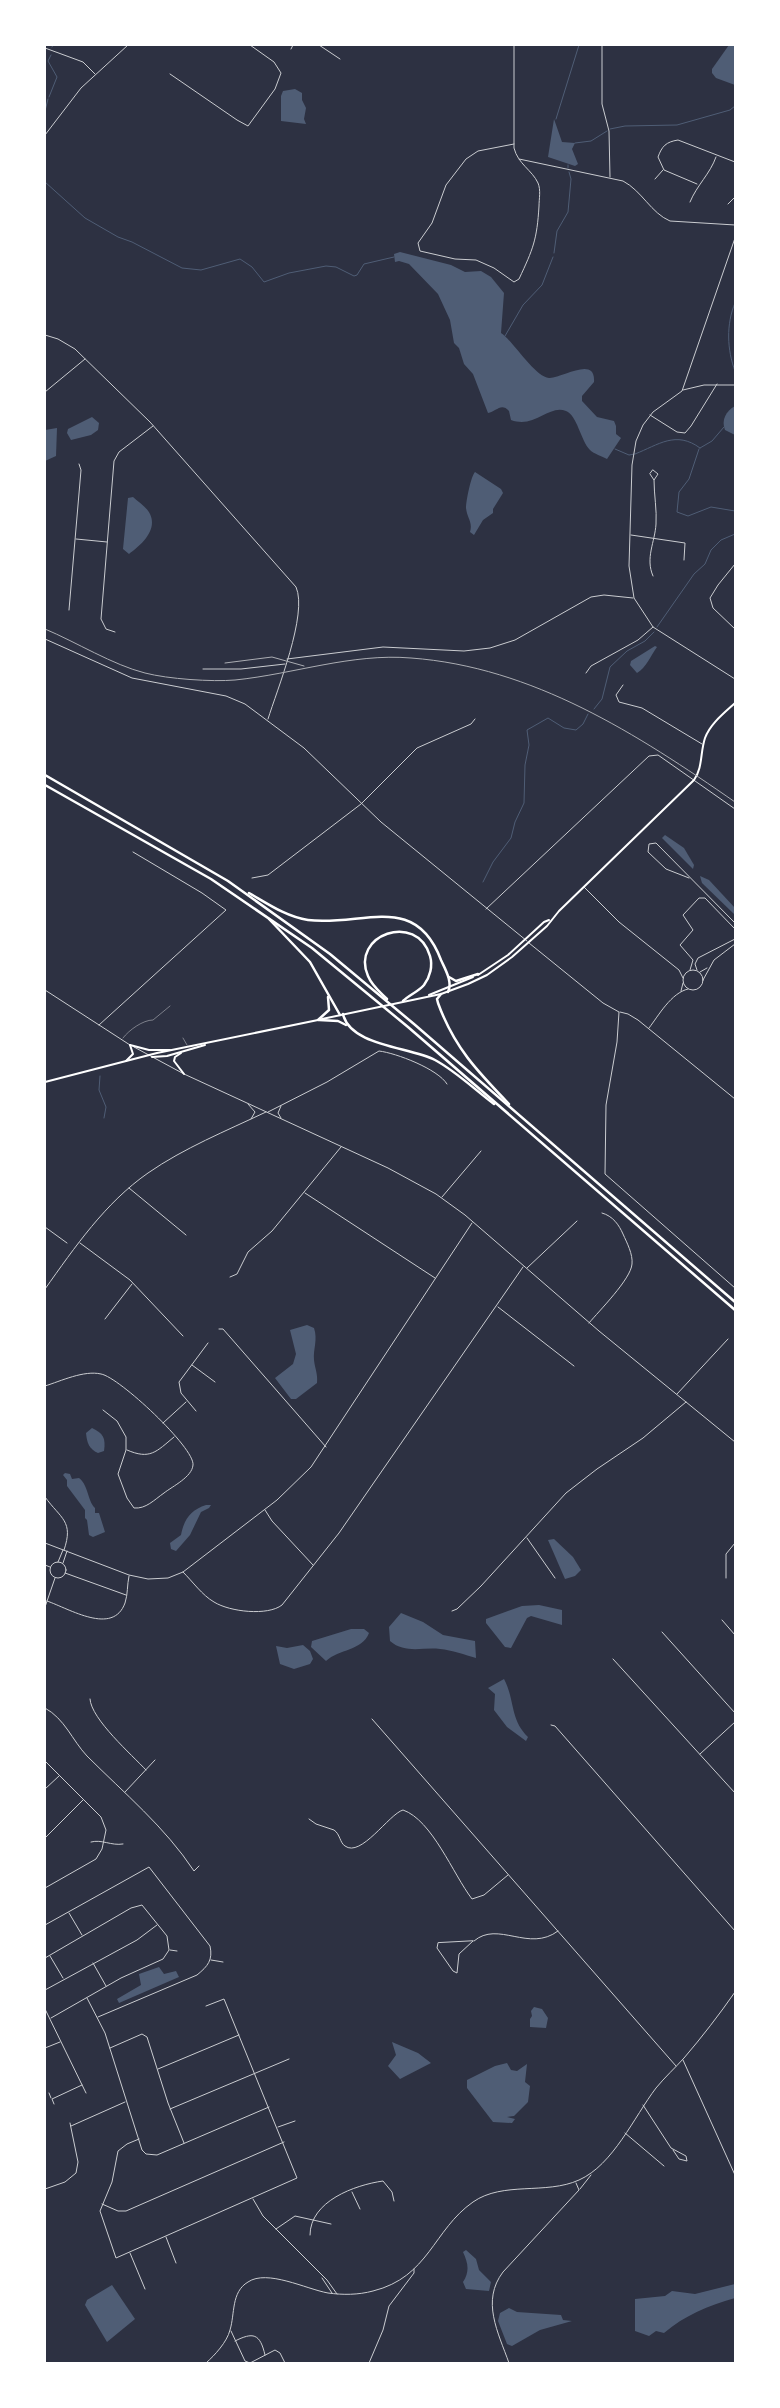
<svg xmlns="http://www.w3.org/2000/svg" width="780" height="2408" font-family="Commissioner,sans-serif">
<style>
.water{fill:#4f5d75}
.lines{fill:none;stroke-linecap:round;stroke-linejoin:round}
.stream{stroke:#4f5d75;stroke-width:1}
.service{stroke:#caccd0;stroke-width:0.5}
.minor{stroke:#caccd0;stroke-width:1}
.tertiary{stroke:#caccd0;stroke-width:1}
.secondary{stroke:#fff;stroke-width:2}
.motorway{stroke:#fff;stroke-width:2.5}
.rail{stroke:#abadb3;stroke-width:1}
</style>
<rect width="100%" height="100%" fill="#2d3142"/>
<g class="water">
<path d="M729,45h6v40l-19,-7 -4,-5v-4z"/>
<path d="M295,89l7,4v7l4,8 -2,11 2,5 -25,-3v-25l2,-5z"/>
<path d="M554,119l8,23 13,1 -3,6 6,15 -3,2 -27,-9z"/>
<path d="M400,252l51,13 14,7 16,-1 10,6 13,16 -3,40c13,9 34,44 48,45 12,1 47,-23 45,4l-12,14v5l15,16 17,4 2,5v8l5,4 -14,21c-5,-3 -13,-5 -17,-9 -9,-9 -13,-35 -24,-39 -17,-7 -31,18 -55,9l-2,-9c-8,-9 -13,1 -21,2l-15,-39 -9,-10 -5,-16 -5,-5 -4,-23 -12,-26 -29,-30 -10,-3 -4,1 -1,-8z"/>
<path d="M735,406v29l-10,-5c-4,-10 1,-19 10,-24z"/>
<path d="M92,417l7,6 -1,7 -7,5 -20,5 -4,-7 1,-4z"/>
<path d="M57,428l-1,28 -11,5v-31z"/>
<path d="M475,472l26,17 2,4 -10,16v4l-10,7 -9,15 -4,-3c3,-10 -3,-14 -4,-24 0,-7 5,-32 9,-36z"/>
<path d="M133,497c5,5 14,10 17,17 8,17 -10,32 -21,40l-6,-5 5,-51z"/>
<path d="M655,646l2,1c-6,8 -11,21 -20,26l-7,-8 1,-4z"/>
<path d="M665,835l19,13 10,17 -1,4 -31,-31z"/>
<path d="M700,876l9,4 26,28v7l-33,-32z"/>
<path d="M307,1325l7,3c4,12 -1,21 0,32 1,9 4,14 3,23l-21,16h-5l-16,-21 18,-14 3,-10 -6,-24z"/>
<path d="M92,1428c11,5 14,10 12,23l-6,2c-9,-4 -11,-10 -12,-20z"/>
<path d="M65,1473l5,1 2,5 7,-1c10,8 8,22 16,30v5h4l6,19 -12,5 -4,-2 -2,-15 -2,-2v-8l-18,-24v-6l-4,-5z"/>
<path d="M206,1505h5l-2,3 -8,4 -11,23 -14,16 -5,-2 -1,-6 11,-8c3,-16 10,-25 25,-30z"/>
<path d="M554,1539l19,18 8,13 -6,6 -10,3 -17,-39z"/>
<path d="M539,1605l23,5v15l-31,-9 -4,2 -16,30 -6,-1 -19,-24v-4l36,-13z"/>
<path d="M401,1613l22,9 20,13 32,6 1,17c-11,-3 -24,-8 -36,-9 -18,-2 -35,5 -50,-8l-1,-14z"/>
<path d="M351,1629h13l5,4c-7,18 -30,16 -43,28l-15,-14 1,-6z"/>
<path d="M303,1645l7,6 3,8 -3,5 -16,5 -14,-5 -4,-18 11,2z"/>
<path d="M504,1679c11,21 6,41 24,58l-2,4 -19,-14 -13,-17 1,-16 -7,-6z"/>
<path d="M159,1967l5,7 12,-3 3,6 -60,26 -2,-4 24,-14 -2,-11z"/>
<path d="M534,2007l8,2 6,9 -2,10 -16,-1v-8l2,-3 -1,-5z"/>
<path d="M392,2042l26,11 13,10 -31,16 -12,-13 8,-11z"/>
<path d="M507,2063l4,7 6,1 10,-7 -2,18 5,4 -2,16 -14,14 -7,1 8,2 -3,4 -19,-1 -26,-34v-8l28,-14z"/>
<path d="M466,2250l10,9 3,11 12,12 -2,9 -23,-2 -3,-7c7,-11 5,-19 0,-30z"/>
<path d="M735,2284v14c-27,8 -50,17 -71,35l-8,-2 -7,5 -14,-5v-32l30,-3 7,-5 23,3z"/>
<path d="M112,2285l23,34 -28,23 -22,-37 2,-5z"/>
<path d="M509,2308l8,4 44,3 2,5 9,1 -32,9 -28,16 -5,-2 -9,-23 2,-8z"/>
</g>
<g class="lines">
<g class="stream">
<path d="M52,47l1,-2"/>
<path d="M49,97l8,-20 -9,-16 3,-6"/>
<path d="M45,111l3,-12"/>
<path d="M556,119l23,-74"/>
<path d="M610,129l15,-3 52,-1 53,-15 5,-4"/>
<path d="M575,143l16,-2 16,-10"/>
<path d="M568,165v3"/>
<path d="M45,182l40,36 33,19 14,5 50,26 19,2 39,-11 12,8 12,15 25,-9 37,-7 10,1 18,9 3,-1 7,-11 30,-7"/>
<path d="M554,253l3,-22 11,-19 3,-33 -2,-7"/>
<path d="M735,303c-9,21 -8,47 0,68"/>
<path d="M505,336l18,-31 19,-20 11,-28"/>
<path d="M700,448l12,-7 12,-14"/>
<path d="M615,449l14,6 6,-1c23,-9 41,-24 65,-6"/>
<path d="M699,449l-10,30 -10,13 -2,20 11,4 23,-9 24,4"/>
<path d="M657,627l37,-53 11,-10 6,-14 10,-10 14,-6"/>
<path d="M594,709l8,-10 8,-32 17,-16 18,-10 9,-9"/>
<path d="M483,882l10,-20 18,-24 4,-16 9,-19 1,-38 4,-20 -2,-15 21,-12 16,10 12,2 7,-6 5,-10"/>
<path d="M100,1076l-1,14 7,17 -2,11"/>
</g>
<g class="service">
<path d="M123,1038c6,-8 20,-18 30,-18l17,-14"/>
<path d="M183,1038l4,7"/>
</g>
<g class="minor">
<path d="M319,45l21,14"/>
<path d="M514,45v103c4,16 18,22 24,35 3,7 1,16 1,23 -2,34 -6,43 -20,73l-5,3 -20,-14 -18,-8 -21,-1 -35,-8 -2,-8 14,-20 14,-38 20,-26 12,-8 36,-7"/>
<path d="M602,45v59l7,27 1,46"/>
<path d="M45,48l38,14 12,12"/>
<path d="M291,49l2,-4"/>
<path d="M170,74l67,46 11,6 27,-37 6,-16 -7,-11 -24,-17"/>
<path d="M519,159l104,22c19,10 28,32 47,40l65,4"/>
<path d="M655,179l8,-9"/>
<path d="M697,184l-33,-14 -6,-13c4,-11 8,-15 20,-17l57,22"/>
<path d="M690,202c7,-17 20,-28 26,-45"/>
<path d="M728,204l7,-7"/>
<path d="M45,335l13,4 17,10 75,73 146,165c12,27 -19,103 -28,132"/>
<path d="M683,390l21,-5h31"/>
<path d="M45,392l40,-33"/>
<path d="M650,415l27,17 8,1 6,-7 26,-42"/>
<path d="M653,470l5,4 -4,6 -4,-6z"/>
<path d="M631,535l54,8 -1,17"/>
<path d="M76,539l31,3"/>
<path d="M735,564l-17,21 -8,13 3,10 22,21"/>
<path d="M653,576c-8,-18 2,-34 3,-52 1,-14 -2,-29 -2,-44"/>
<path d="M69,610l12,-140 -2,-6"/>
<path d="M115,632l-9,-3 -5,-10 13,-158 5,-9 34,-26"/>
<path d="M287,659l96,-12 81,4 26,-3 25,-8 76,-43 13,-2 29,3"/>
<path d="M203,669h38l44,-5"/>
<path d="M586,673l5,-7 47,-26 15,-13"/>
<path d="M623,685l-7,10 3,7 23,6 60,36"/>
<path d="M252,878l16,-3 93,-71 56,-56 54,-24 4,-5"/>
<path d="M689,878l-23,-9 -18,-17 1,-8 7,-1 79,80"/>
<path d="M584,887l35,35 60,48 4,8"/>
<path d="M486,909l163,-153 9,-1 77,54"/>
<path d="M529,943l74,60 16,9 -2,30 -11,63 -1,69 130,114"/>
<circle cx="693" cy="980" r="10"/>
<path d="M690,970l3,-10 -13,-15 13,-15 -10,-15 16,-17h6l30,31"/>
<path d="M697,970l-2,-6 3,-6 37,-19"/>
<path d="M700,972l7,-4"/>
<path d="M703,980l11,-20 21,-16"/>
<path d="M681,991l2,-8"/>
<path d="M620,1012l8,2 10,6 97,79"/>
<path d="M99,1025l127,-115 -24,-17 -69,-41"/>
<path d="M649,1028c10,-13 22,-35 39,-39"/>
<path d="M268,1112l59,-30 52,-31c17,2 59,18 68,33"/>
<path d="M281,1118l-3,-5 3,-7"/>
<path d="M129,1188l57,47"/>
<path d="M305,1193l130,85"/>
<path d="M442,1197l39,-46"/>
<path d="M45,1227l22,16"/>
<path d="M80,1243l50,37 53,56"/>
<path d="M527,1268l50,-47"/>
<path d="M230,1277l7,-3 11,-22 24,-21 69,-84"/>
<path d="M498,1307l76,59"/>
<path d="M105,1319l27,-35"/>
<path d="M589,1323c10,-12 42,-44 43,-59 1,-10 -5,-21 -9,-30 -4,-9 -10,-18 -21,-21"/>
<path d="M219,1329h4l103,118"/>
<path d="M192,1365l23,17"/>
<path d="M45,1386c16,-5 39,-16 56,-12 18,3 94,74 92,91 -1,12 -20,21 -29,28 -10,7 -18,16 -30,15l-7,-10 -9,-24 8,-24v-13l-9,-16 -14,-11"/>
<path d="M677,1394l51,-55"/>
<path d="M196,1411l-15,-18 -2,-11 29,-39"/>
<path d="M163,1423l23,-21"/>
<path d="M127,1450c23,10 29,2 47,-13"/>
<path d="M45,1497c16,22 29,24 19,53"/>
<path d="M265,1510l7,11 41,44"/>
<path d="M527,1538l28,40"/>
<path d="M45,1543l84,32 19,4 20,-1 15,-6 94,-72 34,-33 161,-244"/>
<path d="M58,1562l5,-12"/>
<circle cx="58" cy="1570" r="8"/>
<path d="M63,1563l4,-12"/>
<path d="M45,1565l5,2"/>
<path d="M183,1572c10,10 19,23 31,30 16,10 54,14 68,3l57,-72 184,-266"/>
<path d="M65,1573l61,22"/>
<path d="M726,1578v-24l9,-11"/>
<path d="M47,1601c23,8 66,35 78,2 3,-9 2,-18 4,-27"/>
<path d="M45,1607l10,-29"/>
<path d="M452,1611l5,-2 24,-23 85,-93 31,-24 46,-31 43,-36"/>
<path d="M722,1620l13,15"/>
<path d="M662,1632l73,81"/>
<path d="M613,1659l122,134"/>
<path d="M90,1699c1,20 42,56 56,71"/>
<path d="M45,1708c20,11 27,32 42,48 37,37 78,71 107,115l5,-5"/>
<path d="M372,1719l304,347"/>
<path d="M551,1725l4,1 180,205"/>
<path d="M700,1754l35,-32"/>
<path d="M45,1761l56,56 5,13 -4,19 -6,10 -51,29"/>
<path d="M45,1789l14,-13"/>
<path d="M125,1792l30,-32"/>
<path d="M309,1819l7,5 18,6c6,4 6,13 11,16 16,12 44,-32 58,-36 29,10 50,64 69,89l12,-4 24,-20"/>
<path d="M45,1838l38,-38"/>
<path d="M91,1842c11,-3 20,4 32,2"/>
<path d="M69,1913l13,22"/>
<path d="M45,1925l104,-58 61,79c3,14 -2,20 -13,29l-99,42"/>
<path d="M473,1941l-14,13 -2,19 -4,-2 -16,-23 1,-5z"/>
<path d="M474,1941c24,-21 55,12 84,-10"/>
<path d="M170,1950l7,1"/>
<path d="M50,1956l13,22"/>
<path d="M45,1958l86,-50 11,-3 25,31 2,14 -6,9 -42,19 -70,40"/>
<path d="M211,1960l12,2"/>
<path d="M93,1963l13,23"/>
<path d="M45,1990l92,-50 20,-15"/>
<path d="M87,1998l18,35 37,117 4,4 11,1 112,-48"/>
<path d="M45,2009l41,84"/>
<path d="M45,2048l15,-6"/>
<path d="M110,2048l32,-14 5,3 21,66 16,40"/>
<path d="M683,2060l52,115"/>
<path d="M158,2069l81,-34"/>
<path d="M49,2093l2,5"/>
<path d="M54,2104l-2,-5 30,-14"/>
<path d="M643,2105l28,43 15,8 1,5 -8,-2 -6,-9"/>
<path d="M170,2109l119,-50"/>
<path d="M71,2126l54,-24"/>
<path d="M278,2127l17,-6"/>
<path d="M625,2133l39,33"/>
<path d="M139,2139l-12,5 -9,7 -6,31 -12,29 16,47 181,-80 -73,-179 -18,7"/>
<path d="M45,2189l20,-7 11,-9 2,-11 -8,-39"/>
<path d="M352,2192l8,17"/>
<path d="M253,2199l10,17 64,64 10,14"/>
<path d="M102,2204l16,7h8l158,-69"/>
<path d="M276,2229l19,-13 36,8"/>
<path d="M310,2235c0,-34 45,-50 73,-54l9,11 2,9"/>
<path d="M166,2237l10,26"/>
<path d="M130,2253l15,36"/>
<path d="M322,2278l10,15"/>
<path d="M231,2331l14,30 5,2 25,-13 5,3 5,10"/>
<path d="M235,2341c18,-9 25,-8 30,14"/>
<path d="M369,2363l14,-33 6,-24 25,-33v-4"/>
</g>
<g class="tertiary">
<path d="M45,135l36,-47 47,-43"/>
<path d="M735,238l-53,153 -29,21 -10,13 -7,16 -4,24 -3,101 5,32 19,29 82,52"/>
<path d="M45,639l87,39 94,18 19,8 59,44 77,74 146,119"/>
<path d="M45,990l85,55"/>
<path d="M134,1047l50,27 204,94 48,26 29,21 134,116 136,111"/>
<path d="M248,1104l7,8 -4,7"/>
<path d="M45,1289c30,-42 60,-86 103,-116 36,-25 78,-42 118,-61"/>
<path d="M580,2189l11,-14"/>
<path d="M206,2363c9,-8 21,-21 24,-33 5,-16 1,-38 18,-48 19,-13 58,7 80,11 15,2 30,2 45,-2 56,-14 60,-61 100,-89 30,-21 73,-7 106,-22 34,-15 55,-63 77,-92 9,-11 19,-20 28,-30 18,-21 35,-43 51,-66"/>
<path d="M509,2363c-11,-31 -28,-62 -6,-91l76,-82 -3,-7"/>
</g>
<g class="secondary">
<path d="M478,975l30,-20 36,-33 5,-2"/>
<path d="M429,995l44,-18"/>
<path d="M322,1019l119,-25 27,-10 19,-9 25,-18 35,-31 12,-15 135,-131c9,-13 6,-27 11,-42 5,-14 19,-25 30,-35"/>
<path d="M130,1045l19,5h21"/>
<path d="M181,1053l-6,4 -1,4 10,13"/>
<path d="M152,1057l15,-1 38,-11"/>
<path d="M126,1061l7,-7 -3,-9"/>
<path d="M45,1082l112,-29 161,-33"/>
</g>
<g class="motorway">
<path d="M45,775l183,106 102,73 84,70 321,278"/>
<path d="M45,785l166,94 101,69 96,79 327,283"/>
<path d="M249,893c19,11 38,24 59,27 54,7 107,-29 133,40 4,9 12,22 7,32"/>
<path d="M269,919l41,43 30,53"/>
<path d="M449,977l7,4 22,-7"/>
<path d="M441,994l-4,5 1,4c16,44 39,68 71,101"/>
<path d="M387,999c-7,-7 -15,-13 -19,-23 -18,-41 49,-65 62,-20 3,10 0,21 -6,29 -6,7 -15,10 -21,16"/>
<path d="M343,1014c7,32 67,33 92,46 22,12 40,30 59,44"/>
<path d="M318,1020l11,-10 -1,-13"/>
<path d="M319,1020l19,1 8,4"/>
</g>
<g class="rail">
<path d="M45,629c31,13 68,36 100,44 23,6 67,9 90,7 59,-6 117,-27 176,-22 122,9 226,76 324,144"/>
<path d="M225,663l47,-6 32,9"/>
</g>
</g>
<rect width="780" height="2408" fill="none" stroke="#ffffff" stroke-width="92"/>
</svg>
